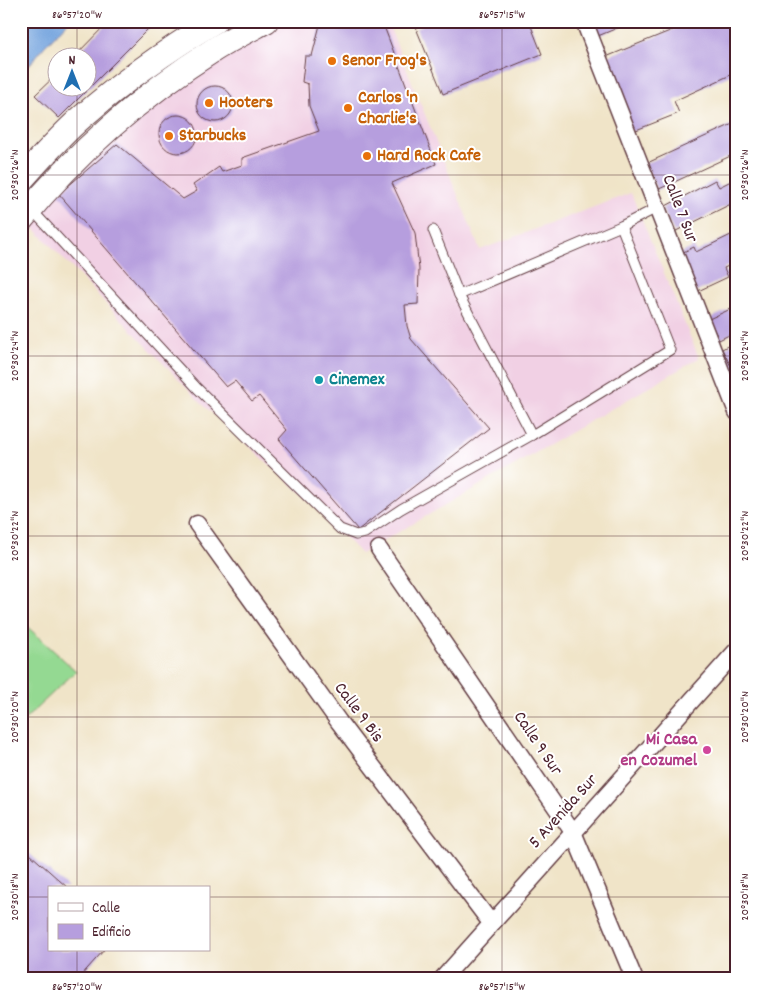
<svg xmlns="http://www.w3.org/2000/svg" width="758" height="999" font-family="Dekko,sans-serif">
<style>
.built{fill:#f1d0e4}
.green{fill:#94d992;stroke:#6f7c5e}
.water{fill:#74a4de;stroke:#5f6284}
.building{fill:#b69ede}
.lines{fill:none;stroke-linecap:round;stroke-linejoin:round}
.service-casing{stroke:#633d43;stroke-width:11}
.minor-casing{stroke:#633d43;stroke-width:19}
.secondary-casing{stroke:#633d43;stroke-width:26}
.service{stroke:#fff;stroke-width:9}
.minor{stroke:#fff;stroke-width:16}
.secondary{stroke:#fff;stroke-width:24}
.ticks{fill:none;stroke:#4a1f2b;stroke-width:1;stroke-opacity:0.45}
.food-dot{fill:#e8710a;stroke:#fff;stroke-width:2}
.culture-dot{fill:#0f9aa8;stroke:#fff;stroke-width:2}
.hotel-dot{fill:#d1479c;stroke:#fff;stroke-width:2}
.labels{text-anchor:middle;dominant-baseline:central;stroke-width:4;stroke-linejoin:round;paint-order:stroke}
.food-label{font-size:18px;font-weight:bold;fill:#c56008;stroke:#fff;text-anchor:start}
.street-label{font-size:18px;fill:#4a1f2b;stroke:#fff}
.culture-label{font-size:18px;font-weight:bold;fill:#0d838f;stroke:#fff;text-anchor:start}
.hotel-label{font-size:18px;font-weight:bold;fill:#b23c85;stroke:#fff;text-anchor:end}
.neatline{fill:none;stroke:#4a1f2b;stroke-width:2}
.ticks-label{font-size:12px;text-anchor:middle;fill:#4a1f2b}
</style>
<rect width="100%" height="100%" fill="#fff"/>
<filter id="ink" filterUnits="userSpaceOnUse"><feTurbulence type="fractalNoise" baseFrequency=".02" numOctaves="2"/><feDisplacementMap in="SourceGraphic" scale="10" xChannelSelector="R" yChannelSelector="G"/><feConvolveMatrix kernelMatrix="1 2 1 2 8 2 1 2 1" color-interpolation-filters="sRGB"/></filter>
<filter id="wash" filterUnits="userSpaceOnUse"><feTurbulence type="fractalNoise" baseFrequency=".0096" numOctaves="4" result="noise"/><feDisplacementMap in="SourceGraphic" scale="20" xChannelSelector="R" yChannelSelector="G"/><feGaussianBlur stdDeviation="1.12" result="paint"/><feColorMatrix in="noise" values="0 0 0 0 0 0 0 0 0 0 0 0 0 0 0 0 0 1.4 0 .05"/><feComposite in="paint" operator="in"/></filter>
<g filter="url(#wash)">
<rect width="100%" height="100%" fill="#f0e4c8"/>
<path class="built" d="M288,21h99l93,229 151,-57 68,165 -338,196 -56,-58 -104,-93 -169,-177 20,-29 67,-62 55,-43 69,-45z"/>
<path class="green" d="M21,621l55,50 -55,52z"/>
<path class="water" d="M21,21h48l-25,26 -23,28z"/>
<g id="blocks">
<g class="building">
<path d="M109,21h41l3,3 -94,94 -24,-23 23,-22v15h30v-30h-15z"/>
<path d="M321,21h61l54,143 -44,19 23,50 4,36 -1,35 -13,1 2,21 4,13 78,89 -131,102 -79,-91 8,-9 -28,-34 -7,5 -17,-20 -9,6 -167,-193 58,-50 66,55 14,-8 -4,-6 26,-18 3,5 20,-7v-7l77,-27 -10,-25 -1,-22 -6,-2 3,-26h7z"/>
<path d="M431,21h98l13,33 -99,40 -27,-66z"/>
<path d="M592,21h42l-36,15z"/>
<path d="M686,21h49l2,3v48l-63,29 5,12 -48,19 -30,-73 86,-35z"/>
<circle cx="215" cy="104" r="18"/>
<circle cx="178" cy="134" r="19"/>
<path d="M737,122v31l-80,37 -12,-26z"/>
<path d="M737,178v23l-63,31 -12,-24 53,-28 4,7z"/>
<path d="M737,232v30l-13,6 4,9 -32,15 -17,-38 15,-7 2,5z"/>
<path d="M737,306v25l-18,9 -10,-21z"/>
<path d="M737,341v32l-2,1 -13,-25z"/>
<path d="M21,846l47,42h-19v62h55l-25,28h-58z"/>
</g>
</g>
</g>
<g filter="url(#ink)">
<use href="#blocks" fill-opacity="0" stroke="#633d43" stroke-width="1"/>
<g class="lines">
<defs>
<g id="service">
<path d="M31,209l166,179 143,141 16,6 9,-2 36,-24 131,-74 138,-85 -49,-124"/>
<path d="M433,230l26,65 73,140"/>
<path d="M459,295l162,-69 36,-18"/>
</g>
<g id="minor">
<path d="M584,21l153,391"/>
<path d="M197,524l142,198 152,201"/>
<path d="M379,549l194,283 61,146"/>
<path d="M443,978l294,-328"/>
</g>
<g id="secondary">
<path d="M21,180c20,-22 39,-44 61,-63 41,-36 87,-68 133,-96"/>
<path d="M21,220c55,-67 121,-125 194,-171 16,-10 34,-19 51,-28"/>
</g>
</defs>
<use href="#service" class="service-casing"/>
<use href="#minor" class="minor-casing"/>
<use href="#secondary" class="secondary-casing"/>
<use href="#service" class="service"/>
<use href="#minor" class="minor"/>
<use href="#secondary" class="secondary"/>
</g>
</g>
<path class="ticks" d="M77,21v37M502,21v957M77,88v800M21,175h716M21,356h716M21,536h716M21,717h716M21,897h28M209,897h528M77,950v28"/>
<g class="food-dot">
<circle cx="332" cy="61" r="5"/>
<circle cx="209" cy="103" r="5"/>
<circle cx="348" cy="108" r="5"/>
<circle cx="169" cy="136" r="5"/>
<circle cx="367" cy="156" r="5"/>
</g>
<circle class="culture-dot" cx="319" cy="380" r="5"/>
<circle class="hotel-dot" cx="707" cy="750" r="5"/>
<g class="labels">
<g class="food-label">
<text x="342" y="61">Senor Frog's</text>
<text x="358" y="98">Carlos 'n<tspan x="358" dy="21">Charlie's</tspan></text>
<text x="219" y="103">Hooters</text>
<text x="179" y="136">Starbucks</text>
<text x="377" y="156">Hard Rock Cafe</text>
</g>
<g class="street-label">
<text transform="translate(679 209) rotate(69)">Calle 7 Sur</text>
<text transform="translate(358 713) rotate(53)">Calle 9 Bis</text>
<text transform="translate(537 744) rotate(56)">Calle 9 Sur</text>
<text transform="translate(564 812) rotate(-48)">5 Avenida Sur</text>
</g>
<g class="culture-label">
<text x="329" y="380">Cinemex</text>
</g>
<g class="hotel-label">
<text x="697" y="740">Mi Casa<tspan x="697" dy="21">en Cozumel</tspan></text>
</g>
</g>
<rect width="758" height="999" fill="none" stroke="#fff" stroke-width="55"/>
<rect x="48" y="886" width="162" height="65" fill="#ffffff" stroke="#b7a5aa"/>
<rect x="58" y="903" width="25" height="8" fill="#ffffff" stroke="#b7a5aa"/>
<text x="92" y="912" font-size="15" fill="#4a1f2b">Calle</text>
<rect x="58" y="924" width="25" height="15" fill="#b69ede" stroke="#b7a5aa"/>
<text x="92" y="936" font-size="15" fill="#4a1f2b">Edificio</text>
<g transform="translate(72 72)"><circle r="24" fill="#ffffff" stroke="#b7a5aa"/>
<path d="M0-4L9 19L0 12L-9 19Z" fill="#1f6fb2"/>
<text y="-8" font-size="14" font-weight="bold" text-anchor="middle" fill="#4a1f2b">N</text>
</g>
<rect x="28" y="28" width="702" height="944" class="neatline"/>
<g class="ticks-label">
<text x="77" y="18">86°57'20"W</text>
<text x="502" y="18">86°57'15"W</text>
<text transform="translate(14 175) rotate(-90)" y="4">20°30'26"N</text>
<text transform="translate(744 175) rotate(-90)" y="4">20°30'26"N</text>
<text transform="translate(14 356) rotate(-90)" y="4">20°30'24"N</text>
<text transform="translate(744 356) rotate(-90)" y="4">20°30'24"N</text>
<text transform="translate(14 536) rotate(-90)" y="4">20°30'22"N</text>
<text transform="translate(744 536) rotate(-90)" y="4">20°30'22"N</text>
<text transform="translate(14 717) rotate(-90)" y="4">20°30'20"N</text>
<text transform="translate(744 717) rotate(-90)" y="4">20°30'20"N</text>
<text transform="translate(14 897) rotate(-90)" y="4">20°30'18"N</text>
<text transform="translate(744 897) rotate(-90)" y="4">20°30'18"N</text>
<text x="77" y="990">86°57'20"W</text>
<text x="502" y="990">86°57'15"W</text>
</g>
</svg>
